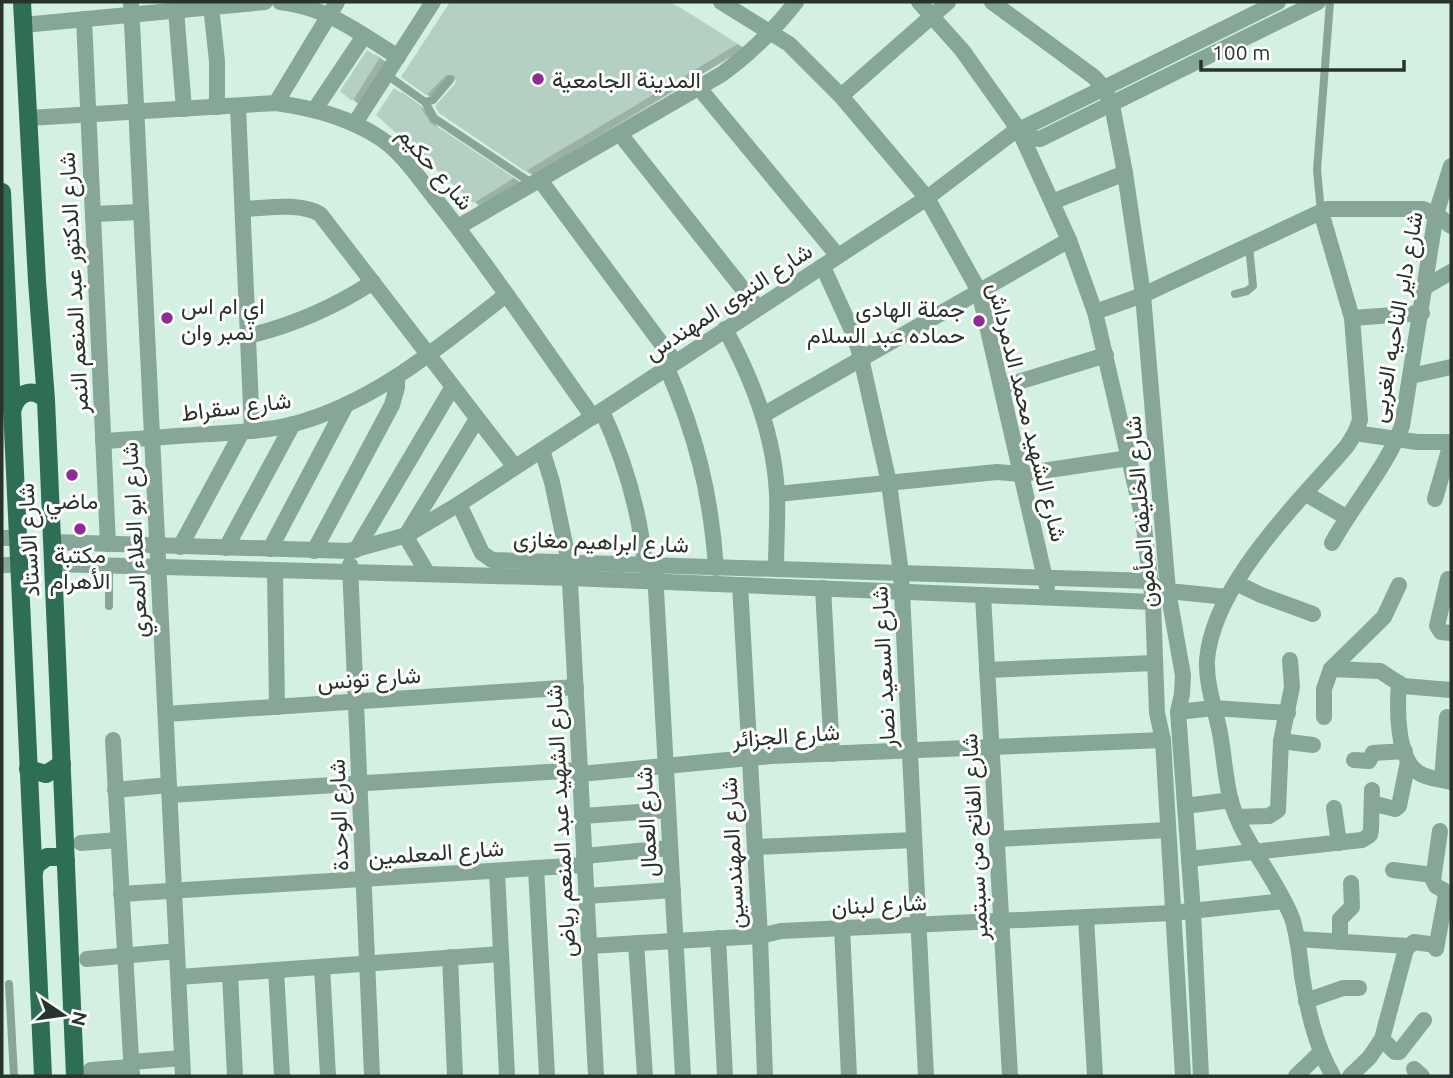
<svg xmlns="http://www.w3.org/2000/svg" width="1453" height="1078" font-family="Ubuntu,Vazirmatn,sans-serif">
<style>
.building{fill:#b3d0c2;filter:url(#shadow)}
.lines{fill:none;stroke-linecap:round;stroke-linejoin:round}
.lane{stroke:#86a696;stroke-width:8}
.street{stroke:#86a696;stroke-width:16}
.primary{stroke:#2d6e54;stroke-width:18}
.poi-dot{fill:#8e2c94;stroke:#fff;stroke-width:2.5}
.labels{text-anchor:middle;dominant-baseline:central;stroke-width:6;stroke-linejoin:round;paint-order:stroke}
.poi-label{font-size:23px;fill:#28332e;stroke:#fff;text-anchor:start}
.street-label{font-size:23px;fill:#28332e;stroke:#fff}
</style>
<defs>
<filter id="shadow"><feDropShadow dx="8" dy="4.5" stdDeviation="0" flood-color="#0004"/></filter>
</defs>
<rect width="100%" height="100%" fill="#d3f0e2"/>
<g class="building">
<path d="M450,2h220l67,42 -212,127 -86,-58 -4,-7 20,-22 1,-6 -2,-3h-8l-20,20 -25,-18z"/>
<path d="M367,50l12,8 -27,43 -12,-10z"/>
<path d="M394,88l26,19 10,16 83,55 -40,25 -97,-88z"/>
</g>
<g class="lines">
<g class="lane">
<path d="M387,75l38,27 8,-2 17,-20"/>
<path d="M425,102l9,16 99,66"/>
<path d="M1321,212l-4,-42 13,-168"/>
<path d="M1235,294l12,-3 6,-5 -4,-40"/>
<path d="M109,566v40"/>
<path d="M9,984l5,92"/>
</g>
<g class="street">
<path d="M131,2l52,1074"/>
<path d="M280,2c47,5 79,31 118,55"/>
<path d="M721,2l68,42 52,52 86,102 52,93 68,296"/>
<path d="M919,2l43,48 57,80 50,110 26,72 48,207 10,83 4,111 6,27 20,336"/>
<path d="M992,2l102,75 10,11 8,17 13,68 18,122 25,296 15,84 -1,19 -4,18 15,200 8,164"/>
<path d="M211,6l6,55v46"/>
<path d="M176,10l8,99"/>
<path d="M84,19l24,525"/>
<path d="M23,25l242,-23"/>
<path d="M699,88l139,168"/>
<path d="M841,96l107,-94"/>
<path d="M276,103l61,-101"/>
<path d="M238,106l14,325"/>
<path d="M315,109l49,-73"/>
<path d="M29,118l247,-15c37,5 72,14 104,35 23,15 40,42 57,63 55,69 104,144 156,216"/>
<path d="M355,123l78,-121"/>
<path d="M1019,130l7,7 14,2 278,-137"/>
<path d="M620,134l138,174"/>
<path d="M540,180l135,182"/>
<path d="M1052,202l73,-29"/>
<path d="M243,209c25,-1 55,-7 77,5l195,253"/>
<path d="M1321,212l31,106 8,102 -5,13 -8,13c-48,56 -134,138 -140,214 -1,25 8,48 13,73 4,22 5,46 11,68 11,40 46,78 61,117 6,18 8,39 10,58 6,35 13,69 31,100"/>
<path d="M93,214l48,-2"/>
<path d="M458,227l264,-153c29,-21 52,-44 74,-72"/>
<path d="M823,267l31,68 7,23 28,125 12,90 25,503"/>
<path d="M1425,287l26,-15"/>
<path d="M1095,312l48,-17 184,-86h96l13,5 15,12"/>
<path d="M1352,318l70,-5"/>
<path d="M725,329c28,51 49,106 52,164 1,25 -1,51 -1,76"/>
<path d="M248,336c46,-11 85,-28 125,-54"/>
<path d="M667,368c29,67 44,126 49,200"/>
<path d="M1411,376l40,-9"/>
<path d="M1002,387l104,-32"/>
<path d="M602,411c23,50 38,100 43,155"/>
<path d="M763,415l306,-175"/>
<path d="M1355,433l62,9h34"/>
<path d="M103,441c36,-2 71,-5 107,-7 28,-2 57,-3 84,-10 82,-22 146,-78 212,-129"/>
<path d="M542,450l10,32 17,81 27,513"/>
<path d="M777,494l220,-22 25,2 107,-16"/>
<path d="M1306,494l40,23"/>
<path d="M1435,499l16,-56"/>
<path d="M459,504l23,49 10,7 659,21"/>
<path d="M2,538h16"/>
<path d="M52,542l297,9 58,-16 52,-31 468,-306 84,-64 267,-132"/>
<path d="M1332,543c22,-40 54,-75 70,-117l34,-212 15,-48"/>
<path d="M180,547l62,-115"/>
<path d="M226,548l67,-124"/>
<path d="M270,549l76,-144"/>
<path d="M356,550l96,-162"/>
<path d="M314,551l78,-146 5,-18v-10"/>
<path d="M53,564l517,14 583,24"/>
<path d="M2,565h17"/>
<path d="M350,565l22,511"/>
<path d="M275,571l2,136"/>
<path d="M655,572l28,504"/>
<path d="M428,574l-19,-32 -1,-10 69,-113"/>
<path d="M1448,579l-11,47 4,6 10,1"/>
<path d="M1236,583l25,12 52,19"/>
<path d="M740,585l20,351 5,140"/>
<path d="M823,588l9,166"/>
<path d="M1168,591l59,6"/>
<path d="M983,595l27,481"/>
<path d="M1331,669l49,2 23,15 48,4"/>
<path d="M987,670l167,-7"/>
<path d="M1399,683c-2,24 -3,76 20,90 9,6 22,6 32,9"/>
<path d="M1178,712l36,-4 74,5"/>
<path d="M166,714l410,-27"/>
<path d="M1324,717v-28l7,-20 53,-52 15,-32"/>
<path d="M113,740l19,336"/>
<path d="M1281,741l32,4"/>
<path d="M1354,760l15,1 4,-8 32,-2"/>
<path d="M580,774l191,-18 392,-16"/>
<path d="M1442,779l5,-62"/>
<path d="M115,790l54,-5"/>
<path d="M170,795l410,-25"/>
<path d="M1372,803l23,6 4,-3 9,-44"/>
<path d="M1185,806l46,-6"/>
<path d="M1334,808l5,35"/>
<path d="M582,816l86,-6"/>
<path d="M1238,817l31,-1 9,-6 3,-69 11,-54 -2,-27"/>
<path d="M997,839l171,-9"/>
<path d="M81,843l37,-3"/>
<path d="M755,847l159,-7"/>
<path d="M584,856l86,-8"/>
<path d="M1189,859l173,-19 8,-5 1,-6 1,-39"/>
<path d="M536,868l11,208"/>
<path d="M1393,870l40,5"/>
<path d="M497,871l10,205"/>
<path d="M121,894l464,-29"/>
<path d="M586,896l87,-6"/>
<path d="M1086,917l9,159"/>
<path d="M842,928l7,148"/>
<path d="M718,938l7,138"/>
<path d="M1297,939l111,7"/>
<path d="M1340,942v-23l12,-12 -1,-24"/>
<path d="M636,943l9,133"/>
<path d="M589,946l171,-10 21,-5 391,-18 111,-12"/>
<path d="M1436,949l10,-54 -1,-4 -9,-5 -3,-6 7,-49"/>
<path d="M450,957l5,119"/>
<path d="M87,959l90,-8"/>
<path d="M322,967l6,109"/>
<path d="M276,970l6,106"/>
<path d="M230,974l5,102"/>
<path d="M179,977l322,-23"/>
<path d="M1306,1001l37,-13h16"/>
<path d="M1382,1039l13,13h4l25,-32"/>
<path d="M131,1062l51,-4"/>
<path d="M1414,1069l8,7"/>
<path d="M91,1070l40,-3"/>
<path d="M1296,1076l25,-24"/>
<path d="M1350,1076l19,-18 13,-19 24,-90 8,-7 22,3"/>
</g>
<g class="primary">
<path d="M22,2l15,279 9,119 29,676"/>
<path d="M2,192l41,884"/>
<path d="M13,408c5,-16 21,-21 33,-8"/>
<path d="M28,769l18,5 16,-10"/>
<path d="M34,872l2,-7 11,-8h13l6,4"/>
</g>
</g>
<g class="poi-dot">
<circle cx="538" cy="79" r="7"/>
<circle cx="167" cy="318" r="7"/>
<circle cx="979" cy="321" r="7"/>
<circle cx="72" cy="475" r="7"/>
<circle cx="80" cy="529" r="7"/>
</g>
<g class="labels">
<g class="poi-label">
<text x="552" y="79">المدينة الجامعية</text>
<text x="181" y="305">اي ام اس<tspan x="181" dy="26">نمبر وان</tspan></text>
<text x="965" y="308" text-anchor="end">جملة الهادى<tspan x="965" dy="26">حماده عبد السلام</tspan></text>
<text x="72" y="500" text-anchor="middle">ماضي</text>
<text x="80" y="554" text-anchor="middle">مكتبة<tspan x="80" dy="26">الأهرام</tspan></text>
</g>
<g class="street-label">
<text transform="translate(436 168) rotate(49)">شارع حكيم</text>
<text transform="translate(73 283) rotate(-93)">شارع الدكتور عبد المنعم النمر</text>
<text transform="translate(728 301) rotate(-33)">شارع النبوى المهندس</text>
<text transform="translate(1396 317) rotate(-80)">شارع داير الناحيه الغربى</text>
<text transform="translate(236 406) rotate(-7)">شارع سقراط</text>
<text transform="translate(1028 412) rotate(76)">شارع الشهيد محمد الدمرداش</text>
<text transform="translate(1140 512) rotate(-95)">شارع الخليفه المأمون</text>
<text transform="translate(28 540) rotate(-93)">شارع الاستاد</text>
<text transform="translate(134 540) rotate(-93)">شارع ابو العلاء المعري</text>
<text transform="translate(601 541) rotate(2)">شارع ابراهيم مغازى</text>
<text transform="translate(883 667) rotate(-93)">شارع السعيد نصار</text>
<text transform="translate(369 678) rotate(-4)">شارع تونس</text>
<text transform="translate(786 735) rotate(-4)">شارع الجزائر</text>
<text transform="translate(338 815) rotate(-92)">شارع الوحدة</text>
<text transform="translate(560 821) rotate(-93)">شارع الشهيد عبد المنعم رياض</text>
<text transform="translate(646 822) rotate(-93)">شارع العمال</text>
<text transform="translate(974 837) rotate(-93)">شارع الفاتح من سبتمبر</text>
<text transform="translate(436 852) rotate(-4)">شارع المعلمين</text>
<text transform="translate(732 853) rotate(-93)">شارع المهندسين</text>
<text transform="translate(879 904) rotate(-3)">شارع لبنان</text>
</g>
</g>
<rect width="1453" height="1078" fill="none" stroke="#28332e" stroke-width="7"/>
<g transform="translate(63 1015) rotate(103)" stroke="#ffffff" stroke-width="5" paint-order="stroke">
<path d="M0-5L12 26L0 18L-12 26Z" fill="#28332e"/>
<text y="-10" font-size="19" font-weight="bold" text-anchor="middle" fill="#28332e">N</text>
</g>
<path d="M1201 60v10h203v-10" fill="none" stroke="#28332e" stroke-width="3.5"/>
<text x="1212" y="60" font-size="21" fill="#28332e" stroke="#ffffff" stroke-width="5" paint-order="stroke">100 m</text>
</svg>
